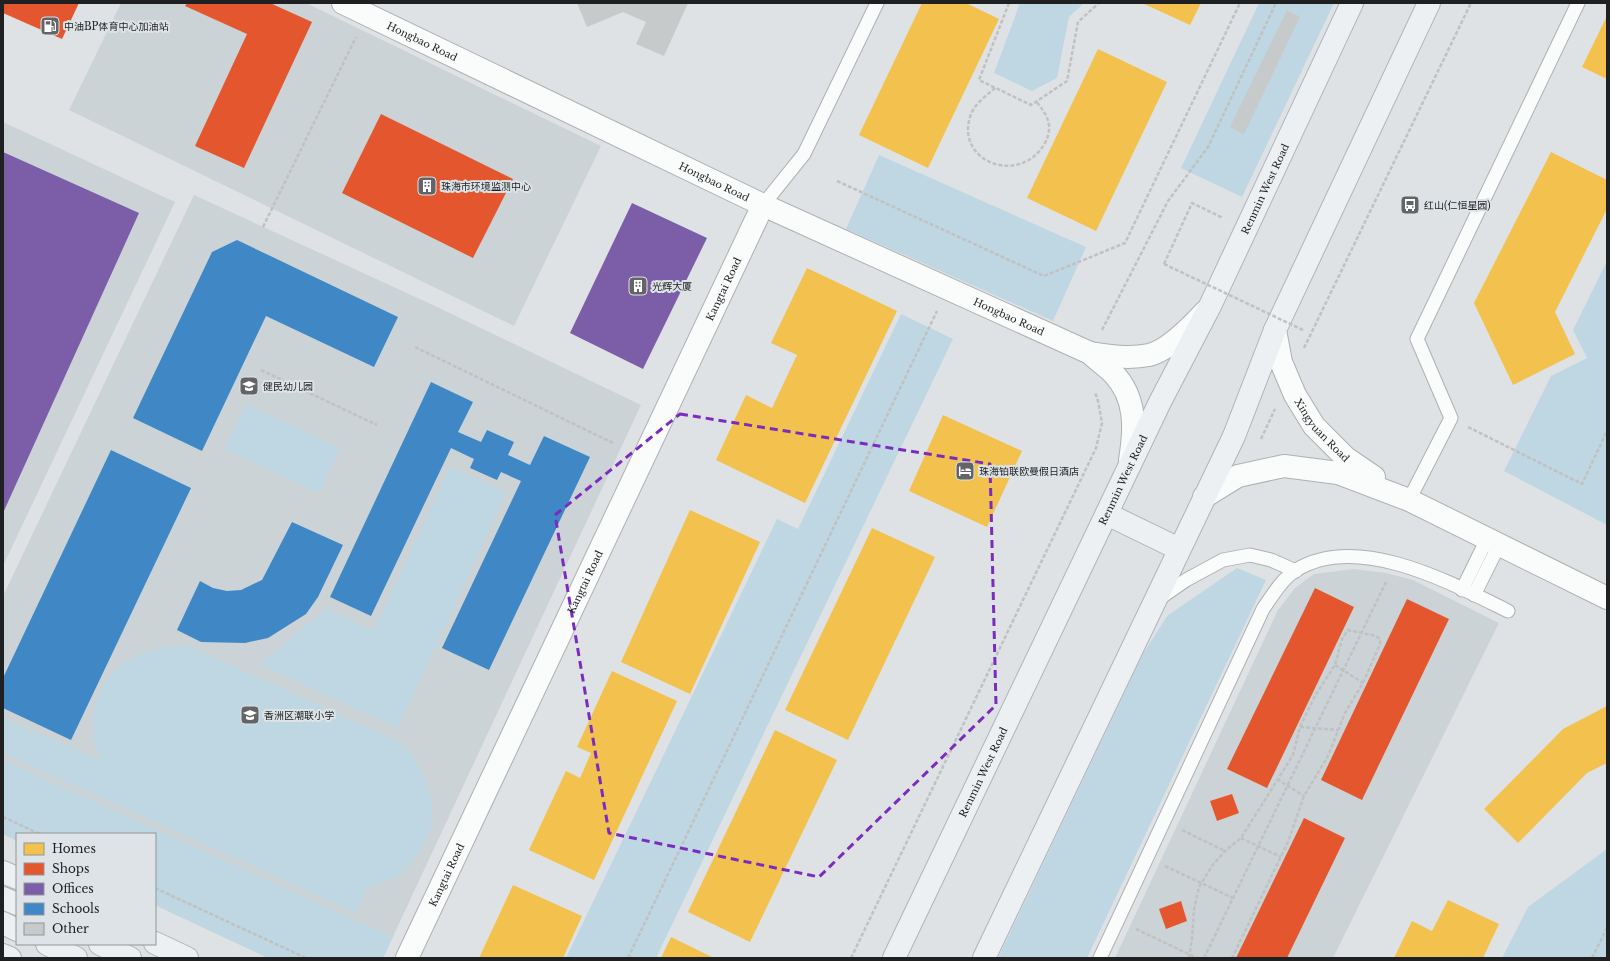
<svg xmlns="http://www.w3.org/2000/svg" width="1610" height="961" font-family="'Libre Baskerville','Noto Sans SC',serif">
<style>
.built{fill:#cbd3d7}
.green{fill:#bfd6e3}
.homes{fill:#f2c14e}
.shops{fill:#e4572e}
.offices{fill:#7b5ea7}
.schools{fill:#3f88c5}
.building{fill:#c7cacb}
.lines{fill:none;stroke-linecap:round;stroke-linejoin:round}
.lane-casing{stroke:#aeb0b2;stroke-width:15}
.street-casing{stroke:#aeb0b2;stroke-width:24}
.primary-casing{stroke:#acb4b9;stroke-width:24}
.path{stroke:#c0c1c1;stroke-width:2.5;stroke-dasharray:4 2;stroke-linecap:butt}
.lane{stroke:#fafbfb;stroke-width:13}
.street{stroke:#fafbfb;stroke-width:22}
.primary{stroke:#ecf0f2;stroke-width:22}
.path-bridge{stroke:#c0c1c1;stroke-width:2.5;stroke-dasharray:4 2;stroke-linecap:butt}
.marked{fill:none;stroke:#7b2cbf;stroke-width:3;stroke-dasharray:8 5;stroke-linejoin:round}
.labels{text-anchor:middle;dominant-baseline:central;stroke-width:4;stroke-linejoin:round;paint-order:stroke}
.poi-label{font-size:10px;fill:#1e2021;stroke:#dde3e6;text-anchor:start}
.street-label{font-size:10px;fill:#1e2021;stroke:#dde3e6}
</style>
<rect width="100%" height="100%" fill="#dfe2e4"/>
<g class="built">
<path d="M121,3h185l295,143 -87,180 -445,-216z"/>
<path d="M3,122l172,80 -172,364z"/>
<path d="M194,195l241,111 206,99 -258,553h-115l-113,-53v-71h-138v7l-14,-7v-238z"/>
<path d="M1354,569l32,4 27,7 86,43 -166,335h-218l163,-348 17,-22 19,-14z"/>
</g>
<g class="green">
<path d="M1020,3h64l-15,14 -12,61 -25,13 -38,-18z"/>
<path d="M1259,3h75l-92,194 -61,-29z"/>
<path d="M879,155l207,92 -33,74 -207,-92z"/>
<path d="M1607,261v264l-103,-54 47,-95 36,-18 -14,-28z"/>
<path d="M901,314l52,25 -297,619h-90l211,-439 21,10z"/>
<path d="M246,404l94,44 -21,45 -94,-44z"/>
<path d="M450,467l56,26 -108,235 -139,-64 67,-55 48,22z"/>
<path d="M1237,568l29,12 -179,378h-89l145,-304 24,-38z"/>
<path d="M181,645l15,4 195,89c5,3 11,6 15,10 7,7 14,20 18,29 4,11 8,23 9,35 1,20 -19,54 -36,64 -9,6 -18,8 -29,11l-11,26 -354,-160v-35l99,43c-2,-7 -6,-13 -8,-20 -2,-12 -1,-25 2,-37 12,-43 45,-54 85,-59z"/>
<path d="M3,760l390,177 -10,21h-115l-113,-53v-71h-138v7l-14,-7z"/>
<path d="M1607,849v109h-105l26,-51z"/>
</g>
<g class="homes">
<path d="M922,3h44l33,16 -71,149 -69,-33z"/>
<path d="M1142,3h59l-11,22z"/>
<path d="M1607,16v63l-25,-12z"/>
<path d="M1098,49l69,33 -71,149 -69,-33z"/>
<path d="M1551,152l56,28v29l-52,103 20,42 -62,31 -39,-82z"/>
<path d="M807,268l90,43 -92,192 -89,-43 30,-65 26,13 25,-53 -26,-12z"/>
<path d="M943,415l79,36 -35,76 -78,-36z"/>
<path d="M690,510l70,32 -70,152 -69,-32z"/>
<path d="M872,528l63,29 -87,183 -63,-30z"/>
<path d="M612,671l65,30 -83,179 -65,-30 37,-79 14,7 11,-25 -14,-6z"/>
<path d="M1607,706v57l-20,10 -69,70 -34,-34 79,-80z"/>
<path d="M775,730l62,30 -87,182 -62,-30z"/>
<path d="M513,885l69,31 -19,42h-84z"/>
<path d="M1448,900l51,24 -16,34h-89l18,-37 20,10z"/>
<path d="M671,937l43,21h-53z"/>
</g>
<g class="shops">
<path d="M3,3h76l-17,36 -59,-26z"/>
<path d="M187,3h83l42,19 -68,146 -49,-22 52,-112 -62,-28z"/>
<path d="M381,114l132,65 -40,79 -131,-65z"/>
<path d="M4,164l114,52 -115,251v-301z"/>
<path d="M1315,588l39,19 -87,181 -40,-19z"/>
<path d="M1407,599l42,20 -87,181 -41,-20z"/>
<path d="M1232,794l7,19 -22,8 -7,-20z"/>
<path d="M1304,818l41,20 -58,120h-51z"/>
<path d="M1181,901l6,20 -21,8 -7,-20z"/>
</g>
<g class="offices">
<path d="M3,152l136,61 -136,300z"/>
<path d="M632,203l75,35 -64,131 -73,-36z"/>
</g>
<g class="schools">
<path d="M237,240l161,77 -24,50 -108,-51 -64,135 -69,-33 79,-166z"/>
<path d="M431,382l42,20 -15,30 23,10 6,-12 27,12 -6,13 22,10 14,-29 46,21 -101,213 -47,-22 79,-167 -20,-9 -4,8 -27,-12 4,-9 -23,-11 -80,168 -41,-19z"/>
<path d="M111,450l80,38 -120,252 -68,-32v-30z"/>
<path d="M292,522l51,23 -25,52 -12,17 -38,24 -23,5 -44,-1 -24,-12 23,-49 13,7 14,3 14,-1 21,-10z"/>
</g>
<g class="building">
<path d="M577,3h111l-24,53 -28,-12 10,-22 -23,-10 -36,15z"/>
<path d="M1287,10l13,7 -56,117 -14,-7z"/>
</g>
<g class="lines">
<defs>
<g id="lane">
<path d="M763,205l41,-51 73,-151"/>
<path d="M1409,500l42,-82 -34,-79 161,-336"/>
<path d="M1462,590l25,-51"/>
<path d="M1474,595l25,-50"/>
<path d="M1160,598l26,-18 37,-20 27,-5 21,5 25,11"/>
<path d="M1100,958l163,-349c9,-13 19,-30 33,-39 62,-38 155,13 212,41"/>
</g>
<g id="street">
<path id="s1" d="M343,3l420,202 327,148c7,7 16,13 23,20 24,25 22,56 17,87"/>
<path id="s2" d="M1275,330l6,32 14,33 19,31 32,32 28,19"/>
<path d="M1090,353c19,3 39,6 59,2 18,-4 43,-29 56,-43"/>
<path d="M1204,497l34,-21 46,-10 54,7 71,27 198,98"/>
<path id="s3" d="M407,958l356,-753"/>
</g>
<g id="primary">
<path d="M1107,514l72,35"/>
<path d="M3,872l14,6"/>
<path d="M3,898l14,6"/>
<path d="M3,923l14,7"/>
<path d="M155,943l32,15"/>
<path d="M47,944l29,14"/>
<path d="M100,944l30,14"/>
<path d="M3,955l7,3"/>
<path id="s4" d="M894,958l266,-556 50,-96 142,-303"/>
<path d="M984,958l250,-522 41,-106 154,-327"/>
</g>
</defs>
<use href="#lane" class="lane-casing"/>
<use href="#street" class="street-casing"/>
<use href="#primary" class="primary-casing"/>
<g class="path">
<path d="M1009,3l-30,77 52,25 36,-24 11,-59 21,-19"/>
<path d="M995,88c-9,8 -22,17 -25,29 -14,46 51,69 75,26 9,-18 2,-28 -9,-42"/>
<path d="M837,181l207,95 81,-33 115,-240"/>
<path d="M263,227l93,-190"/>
<path d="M1164,264l28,-61 31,15"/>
<path d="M1102,330l66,-129 40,-54 68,-144"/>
<path d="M415,347l198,96"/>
<path d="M1304,348l167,-345"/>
<path d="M261,370l116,55"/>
<path d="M1468,427l114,57 25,-53"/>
<path d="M1261,439l14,-30"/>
<path d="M3,817l37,17"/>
<path d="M1182,830l43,21"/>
<path d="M1165,866l68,32"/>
<path d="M155,888l151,70"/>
<path d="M1136,929l61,29"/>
<path d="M628,958l309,-647"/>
<path d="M851,958l245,-510 6,-25 -4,-22 -3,-9"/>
<path d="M1204,958l182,-376"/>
<path d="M1592,958l15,-30"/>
</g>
<use href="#lane" class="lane"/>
<use href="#street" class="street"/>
<use href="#primary" class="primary"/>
<g class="path-bridge">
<path d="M1164,264l139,66"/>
<path d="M1335,665l28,18"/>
<path d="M1300,727l38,3"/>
<path d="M1277,779l27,17"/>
<path d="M1241,838l40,19"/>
<path d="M1189,958l3,-19 2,-29 5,-23 13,-21 13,-15 16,-13 52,-83 7,-28 15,-31 20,-31 7,-26 6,-9 28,6 4,3v5l-17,39 -18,30 -17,43 -24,40 -16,46 -56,116"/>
</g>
</g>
<path class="marked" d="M680,414l310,50 6,241 -177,172 -210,-44 -54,-318z"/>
<defs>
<symbol id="fuel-square" viewBox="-11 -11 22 22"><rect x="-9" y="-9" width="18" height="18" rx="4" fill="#626465" stroke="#dde3e6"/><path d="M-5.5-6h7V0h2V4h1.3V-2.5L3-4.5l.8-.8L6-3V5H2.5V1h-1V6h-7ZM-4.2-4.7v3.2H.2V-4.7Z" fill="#fff"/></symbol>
<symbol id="building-square" viewBox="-11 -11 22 22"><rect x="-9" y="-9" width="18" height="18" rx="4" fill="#626465" stroke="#dde3e6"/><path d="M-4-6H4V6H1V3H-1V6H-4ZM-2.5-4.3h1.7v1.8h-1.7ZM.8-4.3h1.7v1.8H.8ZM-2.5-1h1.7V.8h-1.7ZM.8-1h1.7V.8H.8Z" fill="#fff"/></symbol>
<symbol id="bus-square" viewBox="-11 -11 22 22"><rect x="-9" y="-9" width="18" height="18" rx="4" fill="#626465" stroke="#dde3e6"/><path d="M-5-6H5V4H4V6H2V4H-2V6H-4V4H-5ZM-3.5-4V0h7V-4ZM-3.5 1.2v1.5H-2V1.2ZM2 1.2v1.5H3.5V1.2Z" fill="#fff"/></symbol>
<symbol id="school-square" viewBox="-11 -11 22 22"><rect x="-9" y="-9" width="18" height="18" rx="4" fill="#626465" stroke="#dde3e6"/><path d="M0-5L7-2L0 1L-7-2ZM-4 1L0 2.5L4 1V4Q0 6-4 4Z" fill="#fff"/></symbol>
<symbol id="hotel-square" viewBox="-11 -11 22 22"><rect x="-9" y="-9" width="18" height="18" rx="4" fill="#626465" stroke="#dde3e6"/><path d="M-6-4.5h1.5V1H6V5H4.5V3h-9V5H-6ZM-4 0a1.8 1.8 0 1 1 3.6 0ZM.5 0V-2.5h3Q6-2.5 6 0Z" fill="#fff"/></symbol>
</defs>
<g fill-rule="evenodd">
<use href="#fuel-square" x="39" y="15" width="22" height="22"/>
<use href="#building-square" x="416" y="175" width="22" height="22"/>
<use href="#bus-square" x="1399" y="194" width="22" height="22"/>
<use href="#building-square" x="627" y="275" width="22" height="22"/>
<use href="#school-square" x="238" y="375" width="22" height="22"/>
<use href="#hotel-square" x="954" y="460" width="22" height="22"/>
<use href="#school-square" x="239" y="704" width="22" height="22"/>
</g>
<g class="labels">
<g class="poi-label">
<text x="64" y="26">中油BP体育中心加油站</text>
<text x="441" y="186">珠海市环境监测中心</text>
<text x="1424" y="205">红山(仁恒星园)</text>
<text x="652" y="286">光辉大厦</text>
<text x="263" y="386">健民幼儿园</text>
<text x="979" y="471">珠海铂联欧曼假日酒店</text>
<text x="264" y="715">香洲区潮联小学</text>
</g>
<g class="street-label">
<text stroke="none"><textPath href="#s1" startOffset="88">Hongbao Road</textPath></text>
<text stroke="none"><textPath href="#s1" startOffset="412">Hongbao Road</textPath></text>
<text stroke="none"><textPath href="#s4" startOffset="854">Renmin West Road</textPath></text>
<text stroke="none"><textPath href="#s3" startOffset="740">Kangtai Road</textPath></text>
<text stroke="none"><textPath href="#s1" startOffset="736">Hongbao Road</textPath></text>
<text stroke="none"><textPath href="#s2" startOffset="113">Xingyuan Road</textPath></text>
<text stroke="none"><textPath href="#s4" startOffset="530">Renmin West Road</textPath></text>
<text stroke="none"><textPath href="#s3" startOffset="416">Kangtai Road</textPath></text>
<text stroke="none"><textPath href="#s4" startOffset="206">Renmin West Road</textPath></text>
<text stroke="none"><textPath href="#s3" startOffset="92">Kangtai Road</textPath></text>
</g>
</g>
<rect width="1610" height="961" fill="none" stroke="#1e2021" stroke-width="8"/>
<rect x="16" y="833" width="140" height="112" fill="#dde3e6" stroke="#919597"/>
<rect x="24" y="843" width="20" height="12" fill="#f2c14e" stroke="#919597"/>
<text x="52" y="853" font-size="12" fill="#1e2021">Homes</text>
<rect x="24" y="863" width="20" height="12" fill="#e4572e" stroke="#919597"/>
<text x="52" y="873" font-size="12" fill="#1e2021">Shops</text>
<rect x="24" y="883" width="20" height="12" fill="#7b5ea7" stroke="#919597"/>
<text x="52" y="893" font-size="12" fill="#1e2021">Offices</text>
<rect x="24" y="903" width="20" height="12" fill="#3f88c5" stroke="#919597"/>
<text x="52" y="913" font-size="12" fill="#1e2021">Schools</text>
<rect x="24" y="923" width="20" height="12" fill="#c7cacb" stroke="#919597"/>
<text x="52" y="933" font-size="12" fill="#1e2021">Other</text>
</svg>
